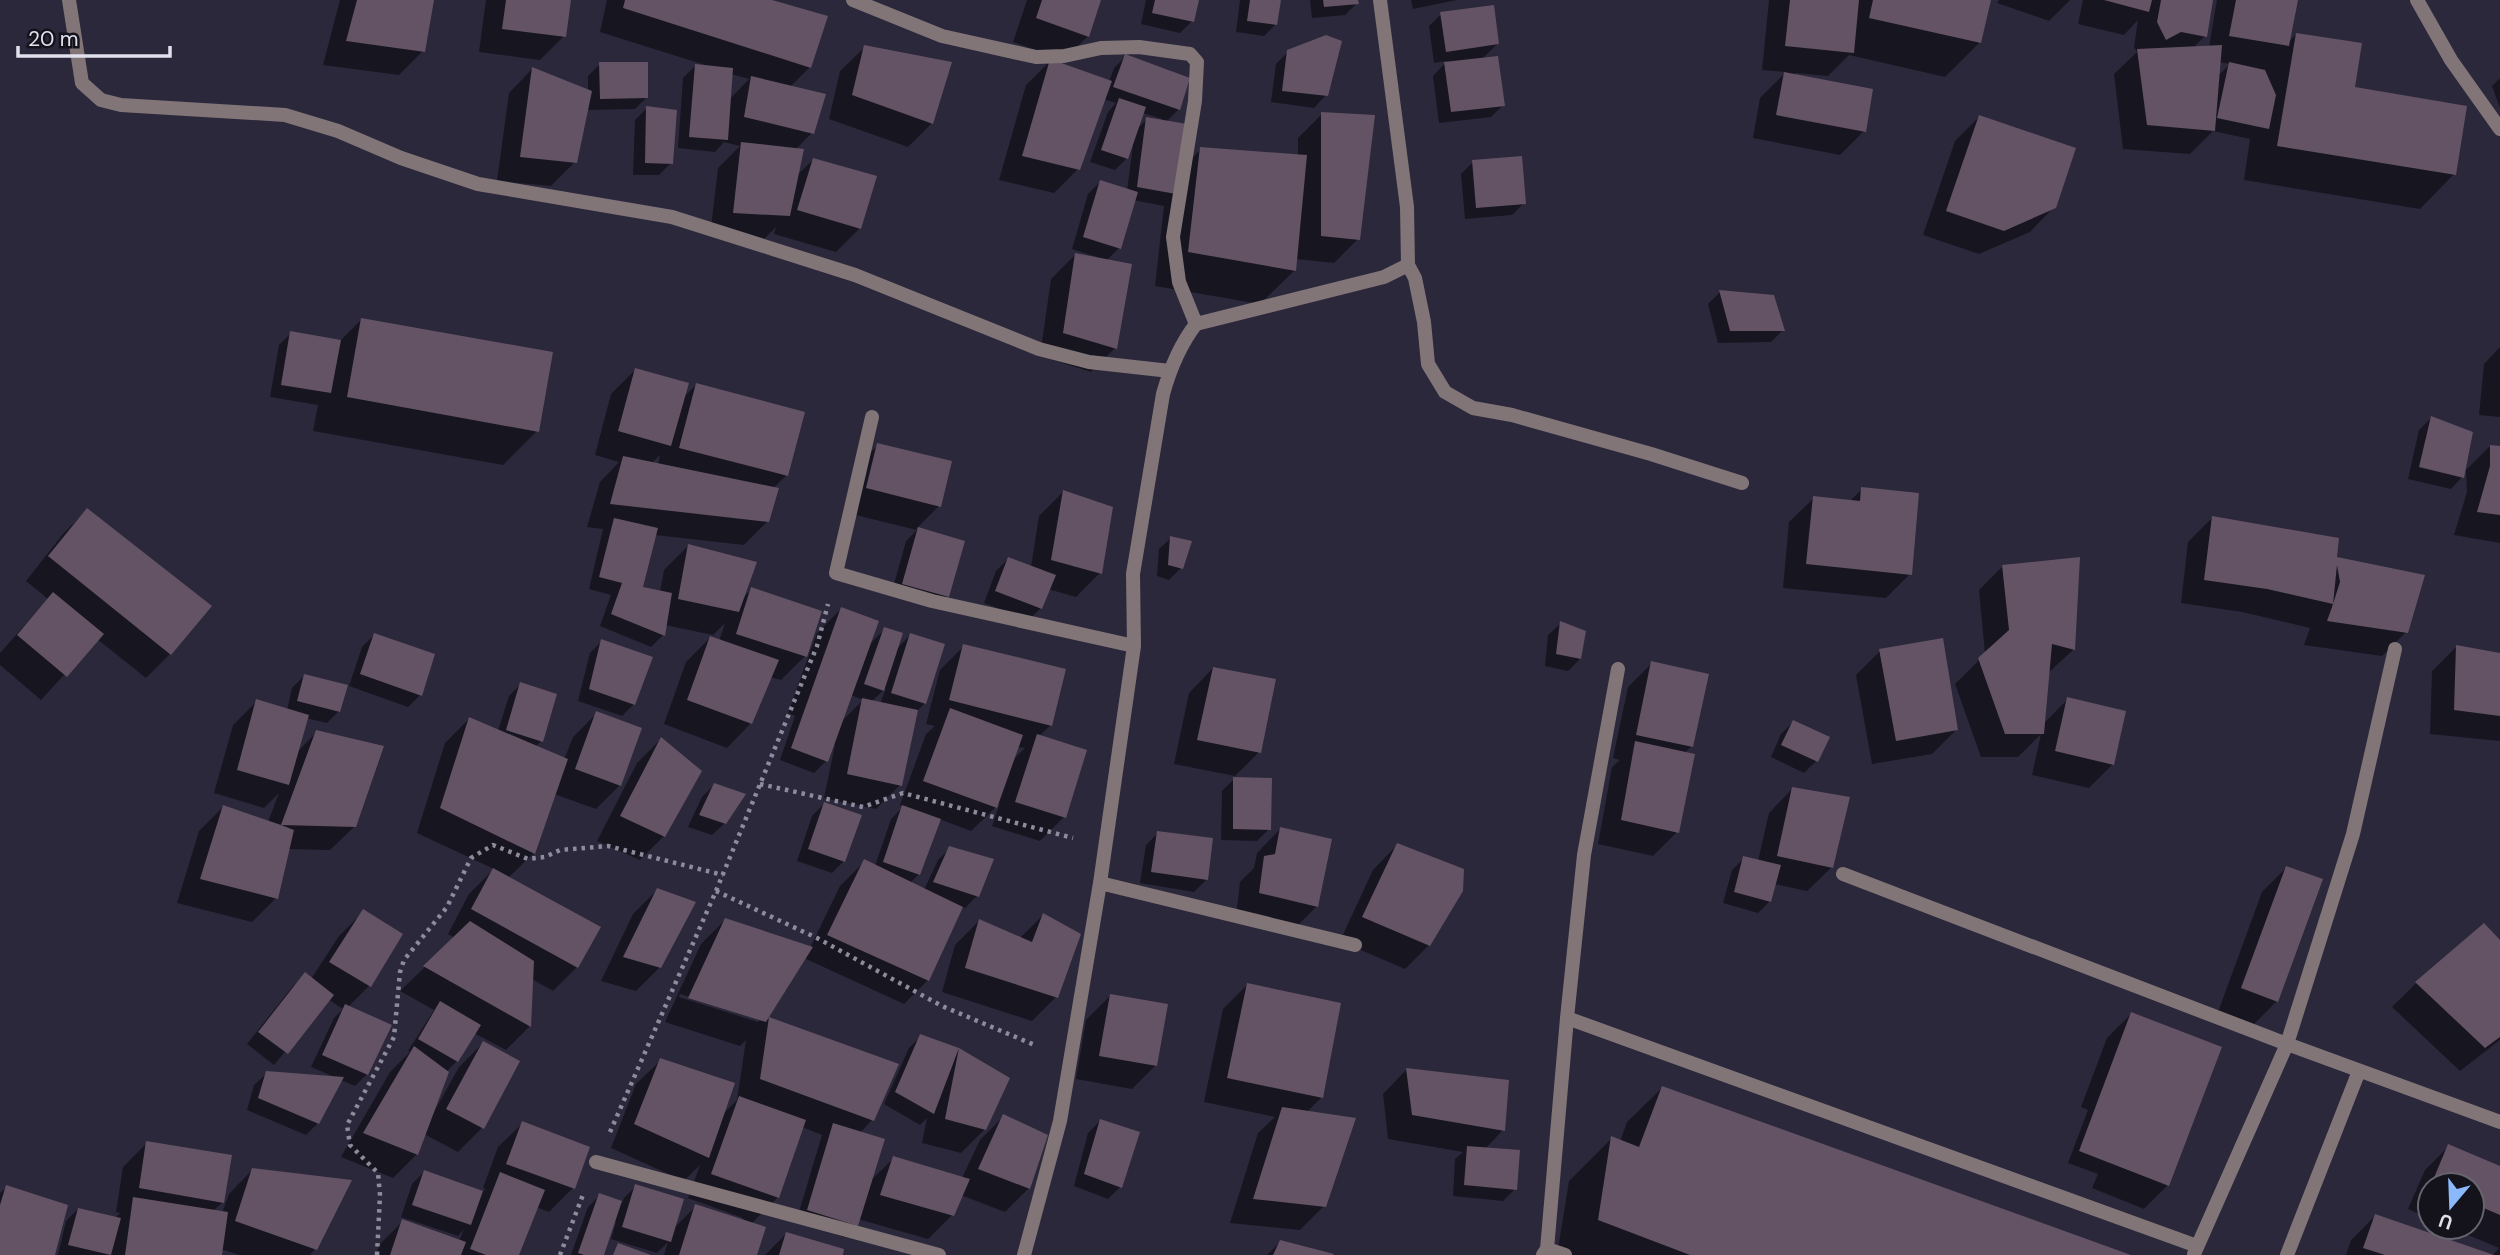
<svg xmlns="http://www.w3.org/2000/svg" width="2500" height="1255" font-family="'DM Sans',sans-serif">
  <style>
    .shadow { fill: #0007; fill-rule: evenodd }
    .building { fill: #645364 }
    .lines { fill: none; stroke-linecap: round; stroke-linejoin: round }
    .path { stroke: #8e8c9c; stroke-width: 4.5; stroke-dasharray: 3.5 5; stroke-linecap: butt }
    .minor { stroke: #827577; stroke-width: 14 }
  </style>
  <rect width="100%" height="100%" fill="#2b283c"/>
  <path class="shadow" d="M340,0H432L423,51L399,75L323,65Z
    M486,0H569L564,36L540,60L479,52Z
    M607,0H766L810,67L790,87L812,133L796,149V176L813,160L860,228L836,252L774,234L776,227L764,239L710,236L718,168L740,146L724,142L715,152L678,148L683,78L695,66L705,65L600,32ZM731,74L749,79L729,100Z
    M1027,0H1100L1088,36L1064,60L1013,42Z
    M1146,0H1197L1192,21L1180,33L1141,24Z
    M1240,0H1279L1276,24L1264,36L1236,32Z
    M1310,0H1357V3L1345,15L1312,18Z
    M1411,0H1457L1413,9Z
    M1769,0H1989L1980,42L1945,77L1849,55L1828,76L1795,73V76L1864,131L1840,155L1753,138L1760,98L1786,72L1762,70Z
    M1999,0H2070L2049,21L1997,3Z
    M2083,0H2211L2205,36L2193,48L2209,47L2217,0H2296L2288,43L2296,34L2353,88L2454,174L2420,209L2244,180L2250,139L2213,131L2190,154L2123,149L2114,74L2137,52L2134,47L2138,20L2124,35L2078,24ZM2219,62L2230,64L2218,76Z
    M1441,14L1497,44L1482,59L1503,105L1491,117L1439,123L1433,76L1447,61L1434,63L1429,26Z
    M865,47L932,123L908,147L829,119L840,71Z
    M1288,52L1326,95L1314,108L1271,102L1276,64Z
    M1126,56L1179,109L1166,122L1178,172L1201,149L1298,156V138L1322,114L1358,239L1334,263L1296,259L1295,270L1260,304L1155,286L1164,206L1133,200L1119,248L1106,261L1115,348L1091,372L1040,356L1051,279L1075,255L1097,259V257L1072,249L1088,194L1100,182L1127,191L1133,145L1127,158L1115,170L1090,162L1108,112L1116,103L1103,99L1078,169L1054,193L999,180L1026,85L1050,61L1109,82L1114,68ZM1143,113L1162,119V121L1147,119L1137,129Z
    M600,64L647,97L635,109L586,110L575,162L551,186L497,181L509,93L532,69L588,92V76Z
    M2500,78V108L2492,86Z
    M647,108L671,163L659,175H633L635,120Z
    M1979,117L2054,207L2030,232L1979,254L1923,235L1955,141Z
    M1473,162L1524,203L1512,215L1465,219L1461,174Z
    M1720,292L1783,330L1771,342L1718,343L1708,304Z
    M361,320L537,431L503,465L313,431L318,405L270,397L279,345L291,333L340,341Z
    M2500,347V417L2479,415L2484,364Z
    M635,370L682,399L696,385L786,476L773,488L768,521L744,545L655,535L641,589L660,592L664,570L688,546L741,600L752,589L805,656L781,680L770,677L751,723L727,748L664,724L686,662L710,638L719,641L725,623L713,635L665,625L663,635L651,647L600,626L611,595L589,589L603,529L587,527L600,482L619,462L595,455L611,394ZM660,455L658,464L652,463Z
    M2431,418L2462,477L2451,489L2408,479L2419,430Z
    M878,445L939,506L916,529L963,542L947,596L935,608L891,595L906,541L917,530L843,512L854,469Z
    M2490,446L2500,448V543L2454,535L2467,492L2466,470Z
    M1862,489L1910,574L1886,598L1783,588L1789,522L1814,498L1850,501Z
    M1063,492L1100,573L1076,597L1048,589L1041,608L1029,620L984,603L996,571L1008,559L1031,567L1039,516Z
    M87,510L170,654L146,678L97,639L41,700L0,665V653L48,599L26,581L63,534Z
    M2212,518L2335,559L2406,632L2382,656L2304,645L2310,628L2242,612L2181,603L2188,542Z
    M1171,538L1181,568L1169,580L1157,576L1159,549Z
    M2078,559L2073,650L2048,673L2043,724L2068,699L2113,764L2089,788L2032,775L2041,734L2018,757H1981L1955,684L1985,654L1979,590L2003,566Z
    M841,609L869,645L885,629L897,649L910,635L925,703L916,712L900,785L876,809L824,798L835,745L833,744L826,761L814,773L780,760L795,716L788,713L817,633ZM886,688L880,704L871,702ZM851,695L863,700L841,722Z
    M1560,624L1580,659L1568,671L1545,666L1548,635Z
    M374,635L420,695L408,707L349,686L362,647Z
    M602,641L634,704L622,716L578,701L590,653Z
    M964,646L1051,725L1039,736L1064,817L1040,841L992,826L1000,803L971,831L939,819L919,874L910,883L924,890L938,860L950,848L977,896L965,908L961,907L928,980L904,1004L804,958L766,1018L897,1065L872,1120L860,1133L869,1182L894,1158L962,1178L980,1140L1004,1116L1029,1188L1005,1212L961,1195L952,1215L928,1239L858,1219L856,1225L844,1237L796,1222L822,1135L802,1127L777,1198L751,1224L755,1255H664L668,1242L657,1253L611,1239L616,1222L613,1221L602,1255H571L588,1207L600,1195L622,1203L624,1198L636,1186L673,1229L696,1206L742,1221L743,1218L688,1198L700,1165L684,1181L611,1148L636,1084L661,1060L722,1115L737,1100L746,1040L740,1046L665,1022L701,944L725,920L810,948L840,886L864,862L875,866L891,819L903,807L900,805L926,734L935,726L926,724L940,670ZM1017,747L1025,748L1012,761ZM680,994L761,1019L758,1022L679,997Z
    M2456,647L2500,655V741L2430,734L2432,671Z
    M1880,651L1956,730L1932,754L1872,764L1856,675Z
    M1652,663L1692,746L1684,753L1677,832L1653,856L1598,844L1612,767L1620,760L1613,758L1628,687Z
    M1213,668L1259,752L1235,776L1174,764L1189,693Z
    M304,676L339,711L327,723L306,718L297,752L317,732L355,826L330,850L288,849L276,898L252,922L177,903L199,831L223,807L268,822L279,793L264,808L214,793L233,725L257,701L287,710L292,688Z
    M521,684L541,741L535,747L564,760L573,737L597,713L620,785L596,809L554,794L534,853L508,878L577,967L553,991L532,979L529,1027L506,1050L474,1033L457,1061L446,1072L432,1111L434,1112L459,1067L483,1043L518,1062L482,1128L458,1152L424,1134L417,1154L393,1178L341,1157L390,1072L410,1052L408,1051L434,1010L400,991L455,938L448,934L469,894L494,869L417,833L445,743L469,719L498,731L509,696Z
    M1793,722L1816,761L1804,773L1771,757L1781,734Z
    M661,739L664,836L640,860L597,841L637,763Z
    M1234,779L1269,829L1257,841L1221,840L1222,791Z
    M714,785L725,823L712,835L688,827L702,797Z
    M1793,788L1832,867L1807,891L1774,884L1770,901L1758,913L1723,903L1732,870L1744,858L1758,861L1769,813Z
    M824,804L844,861L832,873L797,861L812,816Z
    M1281,828L1317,906L1293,930L1236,917L1240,882L1254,868L1257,853Z
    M1158,833L1206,880L1194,892L1140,883L1146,845Z
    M1397,845L1429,945L1405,969L1340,941L1373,870Z
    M2286,868L2277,1001L2253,1025L2218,1012L2262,892Z
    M657,890L660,967L636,991L601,981L633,914Z
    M363,912L401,935L369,986L348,1007L367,1074L355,1086L341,1080L318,1123L306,1135L247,1110L254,1085L267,1073L337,1078L311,1067L334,1018L343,1009L328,999L274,1065L247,1044L293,986L305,974L311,979L339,936Z
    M1043,915L1056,997L1032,1021L942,992L955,945L979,921L1020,938Z
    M2484,925L2500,943V1040L2460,1071L2392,1007L2416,983Z
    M1247,985L1322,1097L1306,1113L1324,1206L1300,1230L1230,1223L1258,1133L1275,1117L1204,1102L1223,1009Z
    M1110,996L1156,1065L1132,1089L1076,1079L1086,1020Z
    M2131,1014L2168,1185L2144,1209L2092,1188L2098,1174L2068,1163L2088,1110L2081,1107L2107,1038Z
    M921,1036L958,1049L1008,1079L985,1129L961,1153L922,1143L927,1118L920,1125L884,1104L909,1048Z
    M1406,1070L1503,1130L1485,1149L1515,1189L1503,1201L1453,1196L1455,1159L1463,1152L1388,1139L1383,1094Z
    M1662,1088L2127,1255H1557L1569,1181L1612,1138L1620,1142L1627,1122Z
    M1100,1121L1120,1187L1108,1199L1074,1186L1088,1133Z
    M523,1123L573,1188L549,1212L536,1207L517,1255H376L379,1245L403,1221L459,1241L464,1229L458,1236L401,1217L412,1184L424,1172L482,1192L486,1189L483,1188L498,1147Z
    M147,1143L223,1202L213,1211L222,1213L229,1194L253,1169L349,1182L315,1249L310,1255H239L221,1249L220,1255H58L66,1221L78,1209L115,1218L120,1213L116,1212L123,1167Z
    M2449,1146L2500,1168V1255H2493L2499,1248L2449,1227H2472V1185H2430V1219L2408,1209L2425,1170Z
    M7,1187L53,1255H0V1193Z
    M2375,1216L2490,1255H2346L2351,1240Z
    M786,1234L841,1255H765Z
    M1280,1242L1330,1255H1267Z"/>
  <path class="building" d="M357,0H434L425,52L346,41Z
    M506,0H571L566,37L502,29Z
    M625,0H772L828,16L811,68L623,8Z
    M1042,0H1101L1089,37L1036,18Z
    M1155,0H1199L1194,22L1152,13Z
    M1250,0H1281L1277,25L1247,21Z
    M1323,0H1358L1359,4L1324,7Z
    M1790,0H1859L1854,53L1785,46Z
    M1873,0H1991L1981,43L1869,18Z
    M2104,0H2152L2149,12Z
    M2161,0H2213L2207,37L2181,32L2166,40L2157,22Z
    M2236,0H2298L2289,46L2229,36Z
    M1494,5L1499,44L1446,52L1440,12Z
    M2296,33L2362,43L2355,87L2467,106L2456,175L2277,146Z
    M1326,35L1342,41L1328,96L1282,91L1287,50Z
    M864,45L952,62L933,124L852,95Z
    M2222,45L2215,131L2147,125L2137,49Z
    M1125,54L1190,78L1180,110L1113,87Z
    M1498,56L1505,106L1451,112L1444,62Z
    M1050,59L1112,81L1080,170L1022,156Z
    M599,62H648V98L600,99Z
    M2229,62L2265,70L2276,95L2269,129L2217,118Z
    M695,64L733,68L728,140L689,137Z
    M532,67L592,91L577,163L520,157Z
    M1784,72L1873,89L1866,132L1776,115Z
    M751,76L826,94L814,134L744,117Z
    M1119,98L1146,107L1128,159L1101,150Z
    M646,106L677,110L673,164L645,163Z
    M1321,112L1375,115L1360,240L1321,236Z
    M1979,115L2076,148L2056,208L2004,231L1946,211Z
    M1146,117L1187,124L1176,194L1137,187Z
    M741,142L804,149L790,216L733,213Z
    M1200,147L1307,155L1296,271L1188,252Z
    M1522,156L1526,204L1476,208L1472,160Z
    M813,158L877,176L861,229L797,210Z
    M1100,180L1138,192L1121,249L1083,237Z
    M1075,253L1132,264L1117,349L1063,333Z
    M1719,290L1774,295L1785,331H1730Z
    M361,318L553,352L539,432L347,397Z
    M290,331L341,340L331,393L281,385Z
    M635,368L689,383L671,446L618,431Z
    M696,383L805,412L788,476L679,448Z
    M2431,416L2473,432L2464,478L2419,467Z
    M877,443L952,461L941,507L866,488Z
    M2490,445L2500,446V515L2477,512L2490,466Z
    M623,456L779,488L769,522L610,504Z
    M1861,487L1919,493L1912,575L1806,564L1813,496L1860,501Z
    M1063,490L1113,507L1102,574L1051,560Z
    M87,508L212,606L171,655L48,556Z
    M2212,516L2339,538L2337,557L2425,575L2408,633L2327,621L2332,607L2340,582L2337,565L2333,604L2267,589L2204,580Z
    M614,518L658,528L643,587L672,593L665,636L611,614L622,583L599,577Z
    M918,527L965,541L949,597L902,584Z
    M1170,536L1192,541L1183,569L1168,565Z
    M688,544L757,562L739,612L678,599Z
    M1008,557L1056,575L1042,609L995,591Z
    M2080,557L2075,650L2052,644L2044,734H2005L1978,658L2009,630L2002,565Z
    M751,587L822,611L807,657L736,634Z
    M53,592L104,634L67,677L17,635Z
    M841,607L879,621L828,762L791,748Z
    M1560,621L1586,631L1581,659L1556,654Z
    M884,627L903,633L884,691L864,684Z
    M374,633L435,654L422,696L360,674Z
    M910,633L945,644L926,704L891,693Z
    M710,636L779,660L752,724L687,700Z
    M1943,638L1958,730L1896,741L1879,649Z
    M601,639L653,657L635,705L589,689Z
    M963,644L1066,669L1052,726L949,700Z
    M2456,645L2500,653V716L2454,710Z
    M1651,661L1709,674L1693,747L1636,735Z
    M1213,667L1276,679L1261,753L1197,740Z
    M304,674L348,685L340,712L297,701Z
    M520,682L557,694L543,742L506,730Z
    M2067,697L2126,711L2114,765L2055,751Z
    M862,698L918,710L902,786L847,774Z
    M256,699L309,715L289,785L237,770Z
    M950,708L1023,735L997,808L923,781Z
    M596,711L642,728L621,786L575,769Z
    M469,717L568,759L535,854L440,808Z
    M1793,720L1830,737L1818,762L1781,745Z
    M316,730L384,746L356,827L281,825L294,830L278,899L200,879L223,805L281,825Z
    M1037,734L1087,750L1066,818L1015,802Z
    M661,737L702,771L665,837L620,816Z
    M1635,741L1695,754L1679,833L1621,820Z
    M1233,777L1272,778L1271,830L1233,829Z
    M714,783L746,794L726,824L699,815Z
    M1792,787L1850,797L1833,868L1777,856Z
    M824,802L862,815L845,862L808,849Z
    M902,805L941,819L920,875L883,862Z
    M1280,827L1332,839L1318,907L1259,893L1264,856L1275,854Z
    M1157,831L1213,838L1208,880L1151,872Z
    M1397,843L1464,869L1463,891L1430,946L1362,917Z
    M949,846L994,859L979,897L933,882Z
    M1743,856L1781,865L1771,902L1734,892Z
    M864,859L963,907L929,981L827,935Z
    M2286,866L2323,879L2278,1002L2241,988Z
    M493,868L601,927L578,968L471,909Z
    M657,888L696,902L661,968L623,957Z
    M363,909L403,934L371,987L329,962Z
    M1043,913L1081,934L1058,998L965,968L979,919L1032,942Z
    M725,918L813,947L769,1017L899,1064L874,1121L760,1079L769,1017L766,1022L688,998Z
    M470,921L534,961L531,1027L423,966Z
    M2484,923L2500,940V1037L2485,1048L2415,982Z
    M305,972L334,995L288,1054L258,1032Z
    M1247,983L1341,1003L1323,1098L1227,1078Z
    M1110,994L1168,1004L1157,1066L1099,1056Z
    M440,1001L481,1025L458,1062L418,1039Z
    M345,1004L392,1025L368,1075L322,1055Z
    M2131,1012L2222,1047L2169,1186L2079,1151Z
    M920,1034L959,1048L934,1114L895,1092Z
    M483,1041L520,1061L484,1129L446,1109Z
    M414,1046L449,1072L418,1155L363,1133Z
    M959,1048L1010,1078L986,1130L945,1119Z
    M660,1058L735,1083L709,1158L634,1124Z
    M1406,1068L1509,1080L1505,1131L1412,1115Z
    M266,1071L344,1077L319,1124L258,1098Z
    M1662,1086L2131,1255H1690L1598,1220L1611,1136L1639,1147Z
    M739,1096L806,1120L779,1198L711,1174Z
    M1282,1107L1356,1118L1326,1207L1253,1199Z
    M1003,1114L1048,1135L1030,1189L978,1169Z
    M1100,1119L1140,1132L1122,1188L1084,1174Z
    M522,1121L590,1147L575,1189L506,1164Z
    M833,1123L885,1139L858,1226L807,1210Z
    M146,1141L232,1155L224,1203L139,1188Z
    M2448,1144L2500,1166V1215L2472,1203V1185H2431Z
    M1467,1146L1520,1150L1517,1190L1464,1185Z
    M893,1156L970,1179L954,1216L880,1195Z
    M252,1168L352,1180L317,1250L235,1221Z
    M424,1170L483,1191L471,1225L412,1205Z
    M500,1172L545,1190L519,1255H486L470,1249Z
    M635,1184L684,1199L671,1242L622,1227Z
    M6,1185L68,1205L55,1255H0V1205Z
    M599,1193L622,1201L604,1255H584L578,1253Z
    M133,1197L228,1212L222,1255H125Z
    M695,1204L766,1227L757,1255H679Z
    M78,1208L121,1218L111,1255L68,1245Z
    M2375,1214L2494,1255H2385L2363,1248Z
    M402,1219L466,1242L461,1255H390Z
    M786,1232L844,1249L843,1255H779Z
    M1280,1240L1334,1254L1333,1255H1273Z
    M618,1243L651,1255H613Z"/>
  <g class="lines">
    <path class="path" d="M760,784L863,807L903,793L1073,838
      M716,891L817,938L942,1006L1037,1046
      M610,1132L716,891L817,646L828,604
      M377,1255L380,1195L378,1173L350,1145L347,1125L394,1037L400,972L404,960L447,907L471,858L493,845L528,859L545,857L560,850L608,846L723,875
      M560,1255L584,1192"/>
    <path class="minor" d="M69,0L82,83L101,100L121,105L285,115L338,131L401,158L478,184L672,217L855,275L1039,349L1089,362L1170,371
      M853,0L942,36L1036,57L1064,56L1101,48L1139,47L1190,54L1197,62L1195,101L1173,237L1179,282L1196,324
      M2417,0L2451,60L2500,129
      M1408,265L1415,278L1424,322L1428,364L1445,392L1473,408L1512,415L1651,454L1742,483
      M872,417L836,573L932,601L1134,646
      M1843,874L2287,1044L2353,834L2395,649
      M1100,883L1355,945
      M1567,1018L1584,855L1618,669
      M596,1162L939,1255
      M1547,1249L1565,1255
      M2194,1254L2287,1044L2500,1122
      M1024,1255L1060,1121L1100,883L1134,646L1133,574L1163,394C1170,369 1179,346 1196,324L1384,277L1408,265L1407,207L1380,0
      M1543,1255L1547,1249L1567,1018L2197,1246
      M2287,1255L2359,1071"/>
  </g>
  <g transform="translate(2451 1206) rotate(199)"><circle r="33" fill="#14131b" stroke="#66656f" stroke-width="2"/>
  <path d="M0-5L12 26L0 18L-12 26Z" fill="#8bbafc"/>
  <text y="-10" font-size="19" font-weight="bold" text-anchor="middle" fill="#e1e0ed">U</text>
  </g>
  <path d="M18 46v10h152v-10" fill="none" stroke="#e1e0ed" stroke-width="3.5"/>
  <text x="28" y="46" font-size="21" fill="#e1e0ed" stroke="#14131b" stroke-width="5" paint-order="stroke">20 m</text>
</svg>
